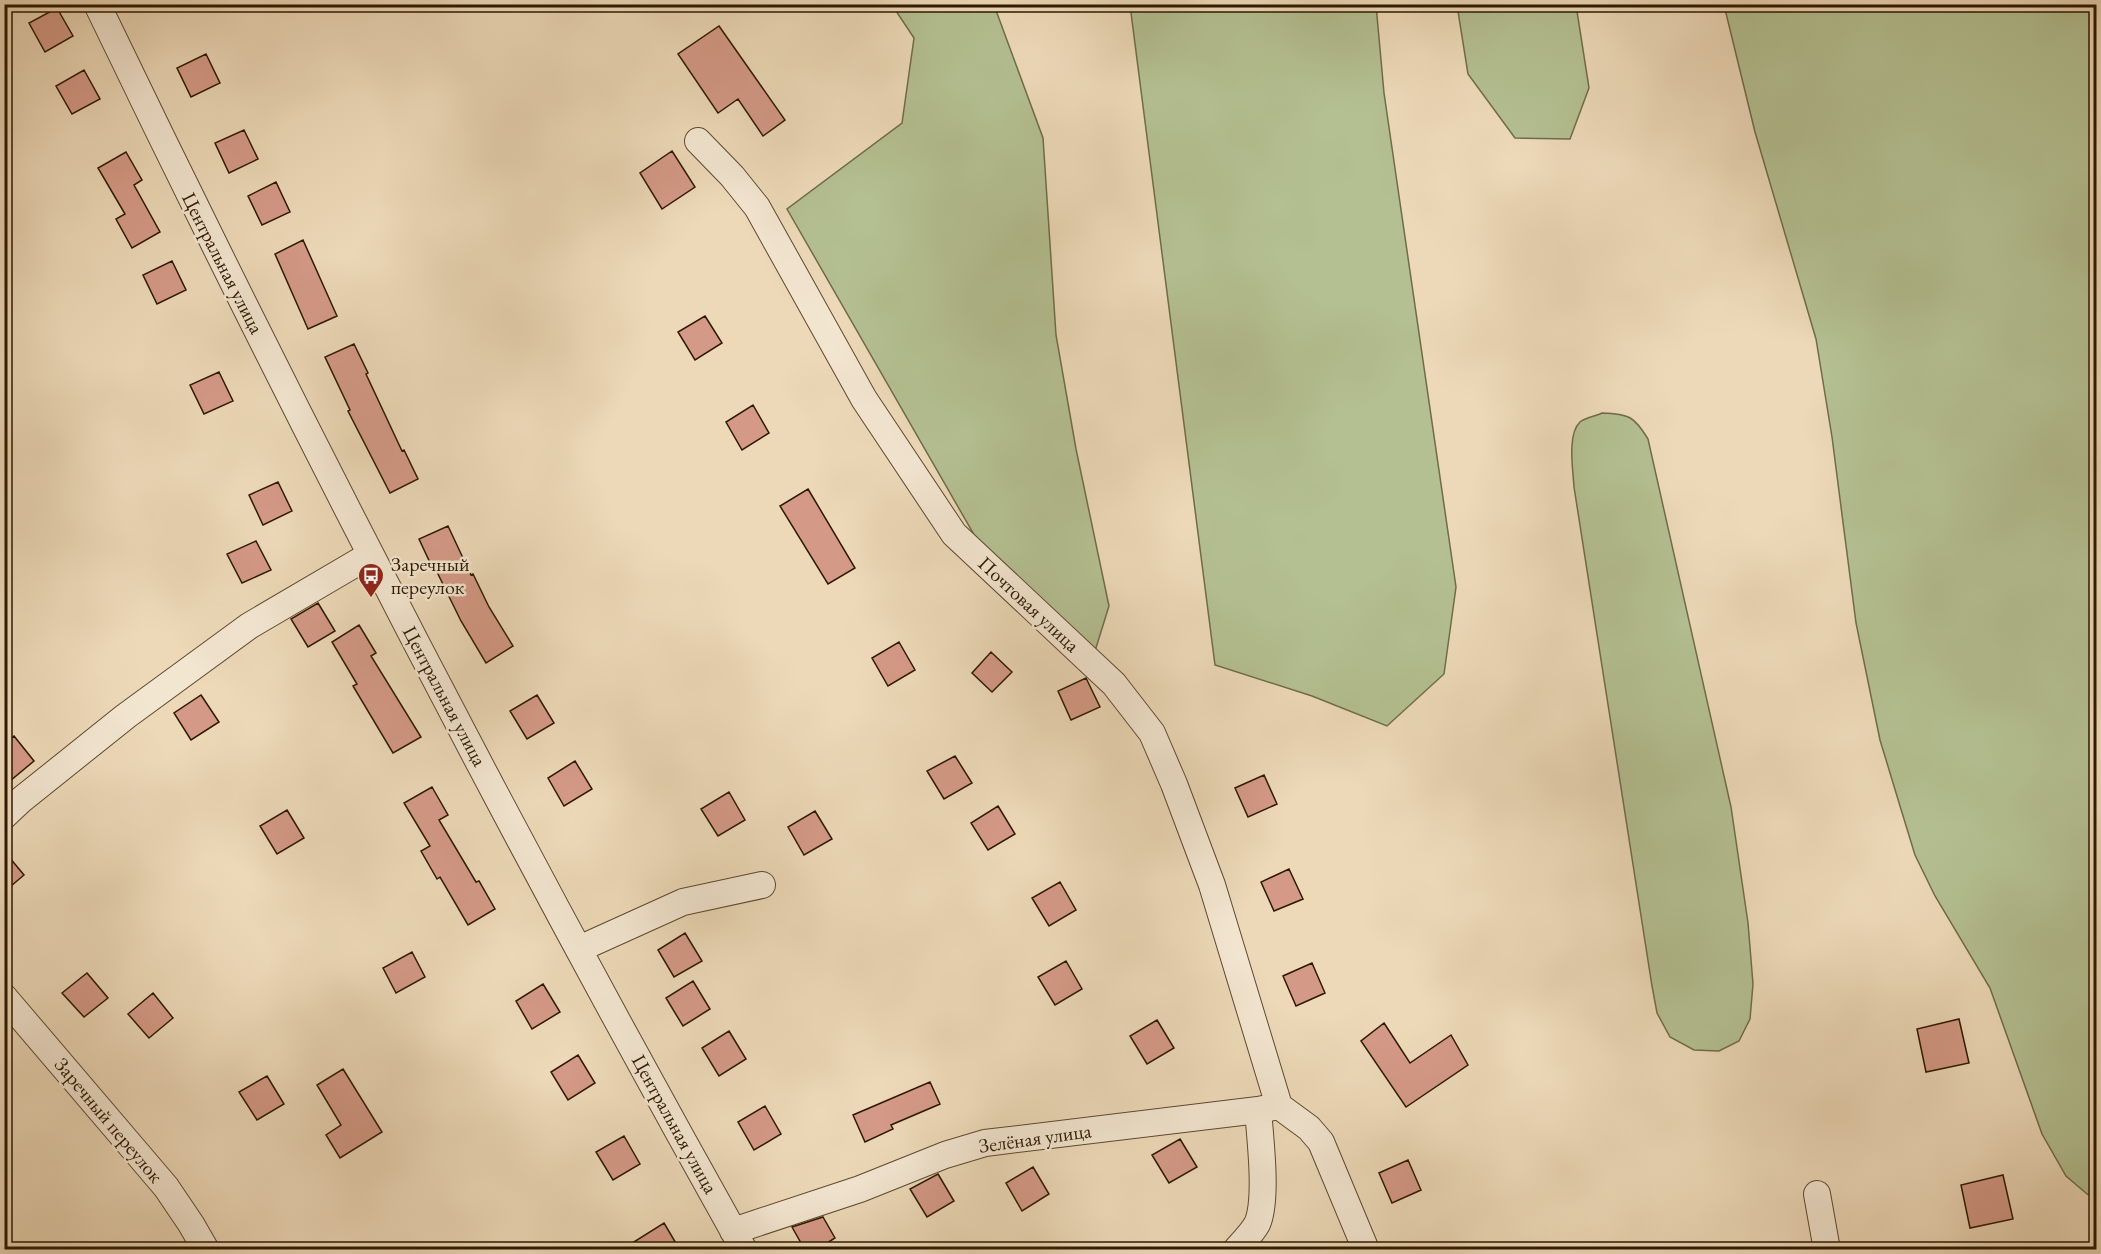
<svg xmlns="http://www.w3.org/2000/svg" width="2101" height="1254" font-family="'EB Garamond',serif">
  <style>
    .green { fill: #b4c092; stroke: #706c49; stroke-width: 1.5 }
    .building { fill: #d59a87; stroke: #2d1900; stroke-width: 1.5 }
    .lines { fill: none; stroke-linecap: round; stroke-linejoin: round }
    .minor-casing { stroke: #5d492e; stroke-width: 28 }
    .minor { stroke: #f3e6d1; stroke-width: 26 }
    .labels { text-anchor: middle; stroke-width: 5; stroke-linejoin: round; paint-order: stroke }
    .street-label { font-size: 20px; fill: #2d1900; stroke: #f3e6d1 }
    .poi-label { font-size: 20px; fill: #2d1900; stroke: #f3e6d1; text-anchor: start }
  </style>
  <rect width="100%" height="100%" fill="#edd9b8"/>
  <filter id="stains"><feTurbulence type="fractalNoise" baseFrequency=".00333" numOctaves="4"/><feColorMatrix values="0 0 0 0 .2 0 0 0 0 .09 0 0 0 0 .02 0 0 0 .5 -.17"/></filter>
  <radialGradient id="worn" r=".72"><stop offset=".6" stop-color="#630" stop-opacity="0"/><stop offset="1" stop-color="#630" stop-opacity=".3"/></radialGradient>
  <path class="green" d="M892,5H994L1043,138L1056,335L1076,449L1109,606L1095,651L992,566L787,209L902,123L914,38Z
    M1130,5H1376L1384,93L1456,587L1444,674L1387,726L1312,696L1215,665Z
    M1457,5H1576L1589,88L1570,139L1515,138L1468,74Z
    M1724,5H2096V1199L2087,1194L2066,1176L2042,1134L1990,988L1935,896L1915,855L1900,806L1880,740L1856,623L1832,437L1816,339L1755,132Z
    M1602,413C1629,414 1634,416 1648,439L1731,807L1748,923L1753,984L1750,1019L1739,1041L1719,1051L1694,1050L1670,1037L1657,1013L1652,986L1574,487C1573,470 1567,434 1580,422C1585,418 1596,416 1602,413Z"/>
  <path class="building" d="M57,8L73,36L45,52L29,23Z
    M719,26L785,120L763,136L738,99L718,113L678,54Z
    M206,54L220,83L191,97L177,68Z
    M84,70L100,99L72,114L56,86Z
    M244,130L258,159L229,173L215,143Z
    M672,151L695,187L662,209L640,173Z
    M126,152L142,180L134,185L160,232L132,248L116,219L125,214L98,168Z
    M276,182L290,212L262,225L248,196Z
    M303,240L337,316L308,329L275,254Z
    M172,261L186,290L157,304L143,275Z
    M705,316L722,343L695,360L678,332Z
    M354,344L368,373L366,374L402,451L404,450L418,479L390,493L348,411L350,410L325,357Z
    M219,372L233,401L204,414L190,385Z
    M753,405L769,433L742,450L726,422Z
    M278,482L292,511L263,525L249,495Z
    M808,489L855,568L828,584L780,506Z
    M448,526L471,575L473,574L489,607L513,646L486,663L461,621L435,568L433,569L419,539Z
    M256,541L271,570L242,583L227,554Z
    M318,603L335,631L308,647L291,619Z
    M359,625L376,653L371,656L421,737L393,753L353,686L357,684L332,642Z
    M899,642L915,670L888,686L872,658Z
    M991,652L1012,672L992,692L972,673Z
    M1086,678L1100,707L1071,720L1058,691Z
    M201,695L219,722L191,740L174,713Z
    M537,695L554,723L527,739L510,711Z
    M14,736L34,761L4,786V744Z
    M955,756L972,783L944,799L927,771Z
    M575,761L592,789L564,806L548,778Z
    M1264,775L1277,804L1248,817L1235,788Z
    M432,787L448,815L439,820L476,882L479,881L495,909L468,925L440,877L437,879L421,851L430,846L404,803Z
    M729,792L745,820L718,836L701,809Z
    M998,806L1015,834L988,850L971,823Z
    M287,810L304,838L277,854L260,826Z
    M815,811L832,839L804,855L788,827Z
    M4,851L24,875L4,892Z
    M1289,869L1303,899L1274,911L1261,882Z
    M1060,882L1076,910L1049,926L1032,898Z
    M685,933L702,961L674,977L658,950Z
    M412,952L425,977L396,993L383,968Z
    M1066,961L1082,989L1055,1005L1038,977Z
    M1312,963L1325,993L1296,1006L1283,976Z
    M87,973L108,998L84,1017L62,993Z
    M693,981L710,1009L683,1026L666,998Z
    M543,984L560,1012L532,1029L516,1001Z
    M153,993L173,1018L149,1038L128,1014Z
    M1959,1019L1969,1063L1926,1072L1917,1029Z
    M1157,1020L1174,1048L1147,1064L1130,1036Z
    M1384,1023L1410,1063L1451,1035L1468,1065L1406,1107L1361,1041Z
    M729,1031L746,1059L719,1076L702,1048Z
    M578,1055L595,1083L568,1100L551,1072Z
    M343,1069L382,1132L340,1158L326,1135L341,1125L317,1085Z
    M267,1076L284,1104L257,1120L239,1092Z
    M930,1082L940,1104L891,1125L893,1129L865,1142L853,1115Z
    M765,1106L781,1134L754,1150L738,1122Z
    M624,1136L640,1164L613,1180L596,1152Z
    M1180,1139L1197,1167L1169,1183L1152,1155Z
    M1408,1160L1421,1190L1392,1203L1379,1173Z
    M1033,1167L1049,1194L1022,1211L1006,1183Z
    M938,1174L954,1201L927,1217L910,1189Z
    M2003,1175L2013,1219L1970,1228L1961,1185Z
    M823,1217L835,1238L816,1250H805L792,1227Z
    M664,1223L680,1250H621Z"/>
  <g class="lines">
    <defs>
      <path id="minor" d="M97,4C300,426 515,842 744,1250
        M698,141L732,176L757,207L864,399L954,534L1114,684L1152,733L1174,784L1212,885L1279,1106
        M4,816L21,800L126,716L249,626L370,555
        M579,949L683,902L762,885
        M4,997L166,1187L191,1224L206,1250
        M1279,1106L1309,1128L1321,1142L1366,1250
        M1817,1194L1827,1250
        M733,1231L860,1189L945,1155L985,1143L1258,1110L1279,1106
        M1236,1250C1243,1242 1252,1233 1257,1224C1268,1200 1260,1137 1258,1110"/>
    </defs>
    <use href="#minor" class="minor-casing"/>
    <use href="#minor" class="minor"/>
  </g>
  <defs>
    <symbol id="bus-pin" viewBox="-11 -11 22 30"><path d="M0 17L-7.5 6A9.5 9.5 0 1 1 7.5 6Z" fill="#8f2418" stroke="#f3e6d1"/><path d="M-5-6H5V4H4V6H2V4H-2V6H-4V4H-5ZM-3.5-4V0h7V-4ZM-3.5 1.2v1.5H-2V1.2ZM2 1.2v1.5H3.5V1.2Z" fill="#fff"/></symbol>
  </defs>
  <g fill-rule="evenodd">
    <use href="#bus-pin" x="356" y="561" width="30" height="40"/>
  </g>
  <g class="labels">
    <g class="street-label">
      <text transform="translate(223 263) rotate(63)" y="7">Центральная улица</text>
      <text transform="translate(1029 604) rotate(43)" y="7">Почтовая улица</text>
      <text transform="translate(445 696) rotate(62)" y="7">Центральная улица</text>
      <text transform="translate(109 1120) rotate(50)" y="7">Заречный переулок</text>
      <text transform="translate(675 1124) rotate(61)" y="7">Центральная улица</text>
      <text transform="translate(1035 1138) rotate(-8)" y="7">Зелёная улица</text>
    </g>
    <g class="poi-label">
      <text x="391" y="571">Заречный<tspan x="391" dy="23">переулок</tspan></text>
    </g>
  </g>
  <rect width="2101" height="1254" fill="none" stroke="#edd9b8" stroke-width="24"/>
  <rect x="6" y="6" width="2089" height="1242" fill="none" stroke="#2d1900" stroke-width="3"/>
  <rect x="12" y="12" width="2077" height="1230" fill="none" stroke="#2d1900" stroke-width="1.5"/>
  <rect width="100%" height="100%" filter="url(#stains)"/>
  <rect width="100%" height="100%" fill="url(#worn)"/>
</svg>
